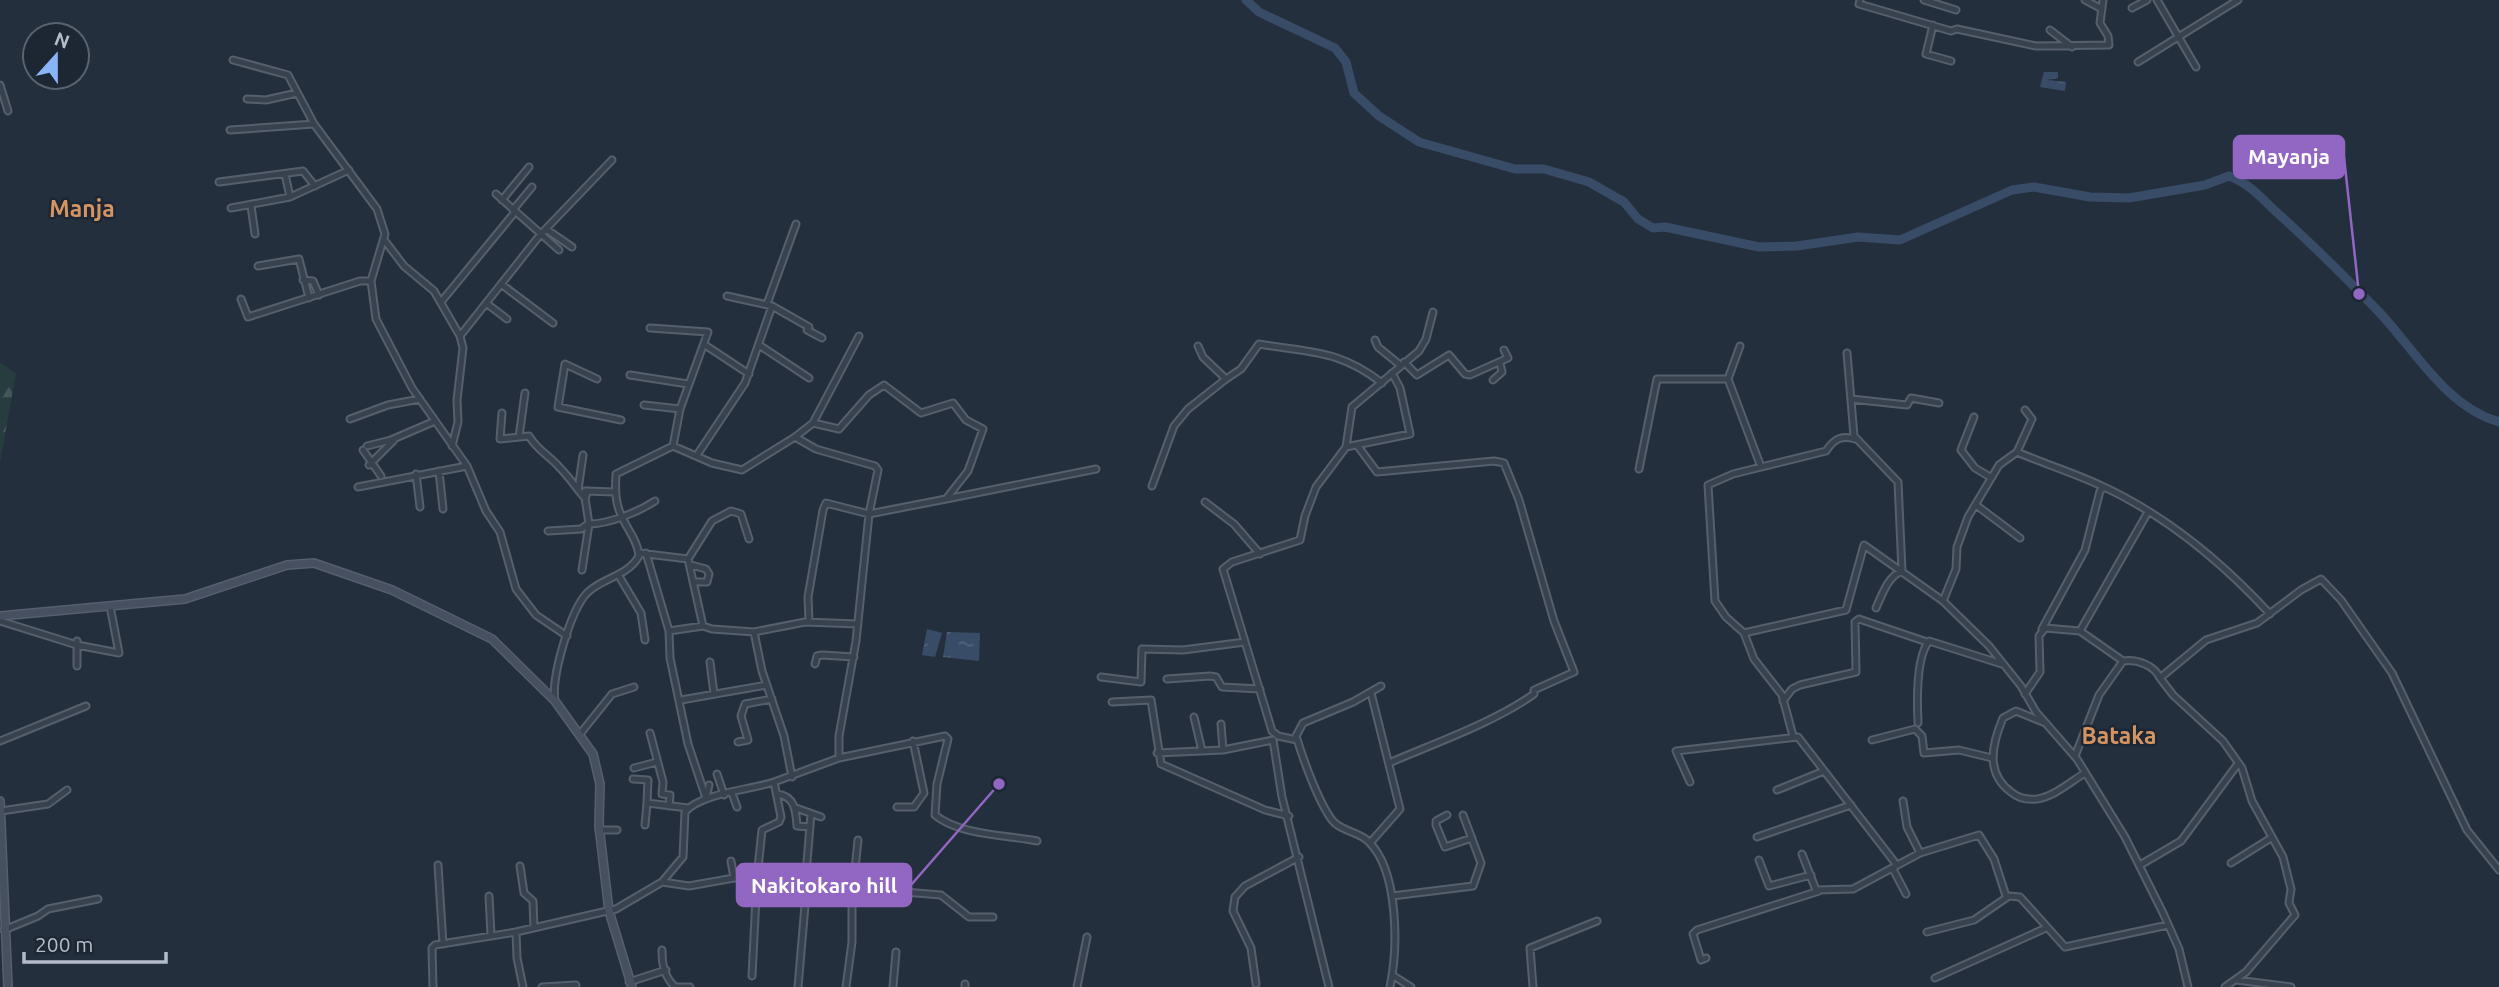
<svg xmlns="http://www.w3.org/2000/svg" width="2499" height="987" font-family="Ubuntu,sans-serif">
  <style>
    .forest { fill: url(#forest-firs) }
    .water { fill: url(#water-ripples) }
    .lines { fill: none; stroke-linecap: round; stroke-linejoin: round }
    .river { stroke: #394c67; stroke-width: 9 }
    .minor-casing { stroke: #565f6c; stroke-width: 9 }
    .secondary-casing { stroke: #565f6c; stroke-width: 10 }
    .minor { stroke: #38414e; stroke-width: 5 }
    .secondary { stroke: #465061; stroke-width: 7 }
    .labels { text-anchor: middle; stroke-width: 5; stroke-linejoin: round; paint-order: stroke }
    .quarter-label { font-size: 23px; font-weight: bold; fill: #d59563; stroke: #1d2633 }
    .leader { fill: none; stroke: #9266c3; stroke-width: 2.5 }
    .callout-dot { fill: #9266c3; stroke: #1d2633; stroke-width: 2.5 }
    .callout { fill: #9266c3; stroke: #9266c3; stroke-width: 2.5 }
    .callout-label { font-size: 21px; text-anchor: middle; font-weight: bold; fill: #fff }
  </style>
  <defs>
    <pattern id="forest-firs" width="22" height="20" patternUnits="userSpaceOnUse" patternTransform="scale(1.75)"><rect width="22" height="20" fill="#263c3f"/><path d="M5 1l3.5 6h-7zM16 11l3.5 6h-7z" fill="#435659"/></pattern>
    <pattern id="water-ripples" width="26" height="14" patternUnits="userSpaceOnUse" patternTransform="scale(1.75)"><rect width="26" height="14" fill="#394c67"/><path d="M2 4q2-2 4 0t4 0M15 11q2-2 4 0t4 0" fill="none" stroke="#53647b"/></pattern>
  </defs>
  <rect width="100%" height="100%" fill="#242f3e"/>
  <path class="forest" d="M0,363L16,373L0,463Z"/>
  <path class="water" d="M2044,72H2058V78L2046,80L2066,82L2065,91L2040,87Z
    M927,629L942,633L935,657L922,655Z
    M947,632L980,633L979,661L943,657Z"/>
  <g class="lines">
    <path class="river" d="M1246,0L1259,12L1335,48L1346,62L1354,93L1379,116L1419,142L1515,169H1544L1589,182L1624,202L1638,219L1653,228L1665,227L1759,247L1797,246L1858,237L1900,240L2012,190L2034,187L2090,197L2129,198L2205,185L2229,176C2253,185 2264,202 2283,218C2316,248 2348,280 2379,312C2415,350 2446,407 2499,422"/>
    <defs>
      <path id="minor" d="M1860,0L1859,4L1951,31L1957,29L2036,46L2109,45L2108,36L2100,23L2103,0
        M1924,0L1956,10
        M2085,0L2102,9
        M2157,0L2196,67
        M2132,8L2147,0
        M1933,25L1926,54L1951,61
        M2050,30L2072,47
        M233,60L288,75L314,124L377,209L385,234L371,281L376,319L412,388L467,466L486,511L500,532L516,589L536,615L567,636
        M2138,62L2238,0
        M0,85L8,111
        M247,99L266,100L297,93
        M230,130L314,124
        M285,174L290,197
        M219,182L303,171L315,186
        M496,194L559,250
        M502,200L529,167
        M251,206L255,234
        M231,208L290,197L349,170
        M513,210L532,187
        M546,229L572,247
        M385,241L404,266L434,291L460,336L463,348L457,400L458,422L452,446
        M258,266L299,259L309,298
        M303,280L313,281L319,295
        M501,284L553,323
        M727,296L772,306L809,327
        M241,299L248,317L360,281H371
        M441,302L515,212
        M486,303L507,319
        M767,304L796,224
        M650,328L708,332L680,409L673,446
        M807,330L822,338
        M460,336L540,235L612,160
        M1375,340L1378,347L1400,365
        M705,345L749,374
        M759,345L809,378
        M1847,353L1854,436L1898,482L1902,571C1888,576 1882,595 1876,608
        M1404,362L1417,375L1449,355L1465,374L1470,375L1508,358L1504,350
        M630,375L688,384
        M597,379L565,364L558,407L621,420
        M1226,379L1241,369L1259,344C1310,353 1338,349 1382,383
        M1728,379L1740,346
        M1493,380L1502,372L1500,363
        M1851,399L1907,405L1911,398L1939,403
        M644,405L680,409
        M2025,410L2032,419L2017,452L1999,465L1968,517L1957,547L1956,569L1943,601L1989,646L2021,686L2036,712L2077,759L2125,837L2163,913L2179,949L2188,987
        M502,413L500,439L529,436C537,450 550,456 560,468C570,478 576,488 585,498L588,491
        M1974,417L1961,450L1975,468L1990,477
        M350,419L388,405L420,399
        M813,423L839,429L869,395L884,385L921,413L953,403L966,420L983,429L968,471L946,499L1096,469
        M519,437L525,393
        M795,437L813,423L859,336
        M1357,445L1377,472L1494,461L1504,463L1519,500L1554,621L1574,672L1534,690V694C1493,723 1435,743 1389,763
        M367,446L391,440L435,421
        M1346,447L1410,434L1400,388L1392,373
        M363,450L381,476
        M2017,452C2045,464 2074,473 2102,486C2167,516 2222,562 2270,614
        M697,455L745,383L772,306
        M369,465L394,440
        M1639,469L1657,379H1728L1761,467
        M439,471L443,509
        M416,474L420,507
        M1152,486L1174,426L1188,409L1226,379L1203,357L1198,346
        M358,487L467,466
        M578,490L583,455
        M585,491L615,492
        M585,498L589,524C609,524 638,512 655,501
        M1205,502L1234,524L1260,554
        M1976,505L2020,538
        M548,531L581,529L589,523
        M639,553L688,559L703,626
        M646,553L669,631
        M688,559L712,521L731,511L741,514L749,539
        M691,565L706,569L709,574L707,582H693
        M582,570L589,524
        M619,576L641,613L645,640
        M0,621L77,645L119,653L110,606
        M809,622L808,597L823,510L826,503L869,514L946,499
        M2042,629L2085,550L2100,491L2104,487
        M2080,631L2148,512
        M754,632L762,671L784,736L792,777
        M1744,633L1726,617L1715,601L1708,485L1733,474L1826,451C1834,439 1841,435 1855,439
        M77,641V666
        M710,662L714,694
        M815,664L817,656L822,655L854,657
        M1101,677L1141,682L1142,649L1183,650L1245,642
        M2160,678L2173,695L2223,741L2242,768L2252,801L2283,857L2291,889L2289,903L2295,915L2246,972L2225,987
        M1167,679L1210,676L1216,677L1222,687L1260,689
        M1381,686L1353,702L1303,723L1296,736C1303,759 1318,801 1332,820C1341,832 1359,831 1369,842C1399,872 1398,948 1390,987
        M2025,694L2040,672L2039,636L2045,628L2080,631L2123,661
        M681,700L767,685
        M555,701C551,678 570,611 587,593C603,577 627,577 639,556C638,542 629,532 623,519C615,505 615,489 616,474L673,446L712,463L742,470L795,437L816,449L875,466L878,470L869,514L856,641L839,736V758
        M1783,701L1792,689L1800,685L1856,672L1855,622L1859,619L1927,642
        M1112,702L1151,700L1161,764L1265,810L1289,816
        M1194,717L1202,751
        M2043,722L2016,711L2003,718C1992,744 1985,773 2011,792C2018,798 2028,800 2037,799C2055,796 2070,782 2085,773
        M1918,723C1917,702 1916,657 1929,641L2002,664
        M1221,724L1223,750
        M650,733L663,782L662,794L670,795L669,806
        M580,734L612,694L634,687
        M1793,736L1782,695L1754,659L1744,633L1846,610L1864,545L1943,601
        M1273,740L1282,797L1329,987
        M1297,740L1278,736L1272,731L1223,569L1232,562L1300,540L1305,516L1316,487L1346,447L1352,407L1419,351L1426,339L1433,312
        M1872,740L1915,729L1922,736L1924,753L1959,750L1992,758
        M0,741L86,706
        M738,742L748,740L741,716L745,704L772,699
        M1157,753L1223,750L1273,740
        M2075,756L2099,695L2123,661C2137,659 2154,665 2160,678L2206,640L2257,623L2301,590L2321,579L2341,600L2392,673L2467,830L2499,870
        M634,768L657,762
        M717,774L724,795
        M633,779L648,780L647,803
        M1690,782L1676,751L1798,737L1896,864L1893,869L1906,894
        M1777,790L1824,771
        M732,793L737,807
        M777,794C795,796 796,811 797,826L810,827
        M706,798L688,744L670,658L669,631L703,626L712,629L754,632L805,622L858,624
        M706,798L709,785
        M1903,801L1907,827L1920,853
        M897,807H914L924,793L913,741
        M796,808L821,817
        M1,811L48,804L67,790
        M1447,815L1436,821V825L1445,847L1472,838
        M645,825L647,803L688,808
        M599,830H617
        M1757,837L1851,805
        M1370,843L1400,809L1371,693
        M1802,854L1816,890L1853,889L1920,853L1979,835L1994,859L2006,896
        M1759,860L1769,886L1811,875
        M731,861L734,878
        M2231,863L2271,838
        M438,865L443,944
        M2140,865L2181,841L2237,765
        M520,866L524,893L533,901L534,928
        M662,882L683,857L685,812C701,793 750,790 774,782
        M805,886L811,814
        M855,888L941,895L969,917H993
        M489,896L491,935
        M1392,896L1473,886L1481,863L1463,815
        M852,898L858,840
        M4,930L38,916L48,909L98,899
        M516,932L517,958L523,987
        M1927,932L1974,920L2009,896L2020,897L2065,947L2168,925
        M662,950C662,965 664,976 675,987H690
        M1706,958L1701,960L1693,934L1697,930L1819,891
        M1392,975L1411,987
        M752,976L757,878L762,882L805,886L806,894L852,898V942L846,987
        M1935,978L2046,928
        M2236,980L2291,987
        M629,982L666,970
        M1256,984L1251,948L1233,911L1235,897L1245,886L1299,857
        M433,987L432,948L435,945L516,932L616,909L662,882L689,886L734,878H757L762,830L779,822L781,817L774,782L839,758L945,736L948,739L937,784L935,815C959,835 1006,835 1037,841
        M542,987L576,985
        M798,987L806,894
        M893,987L896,952
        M965,987V984
        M1077,987L1087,937
        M1533,987L1530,948L1597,921"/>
      <path id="secondary" d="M0,616L185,599L287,565L314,563L392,590L492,639L555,701L593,754L600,784L599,826L609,911L632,987
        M0,801L8,987"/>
    </defs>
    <use href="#minor" class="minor-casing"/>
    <use href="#secondary" class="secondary-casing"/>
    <use href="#minor" class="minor"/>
    <use href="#secondary" class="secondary"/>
  </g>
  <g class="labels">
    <g class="quarter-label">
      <text x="82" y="217">Manja</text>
      <text x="2119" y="744">Bataka</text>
    </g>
  </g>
  <path class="leader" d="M2359 294L2344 157M999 784L911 885"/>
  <g class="callout-dot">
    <circle cx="2359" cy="294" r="7"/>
    <circle cx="999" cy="784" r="7"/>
  </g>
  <g class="callout">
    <rect x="2234" y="136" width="110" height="42" rx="7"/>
    <rect x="737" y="864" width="174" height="42" rx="7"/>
  </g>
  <g class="callout-label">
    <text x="2289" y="164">Mayanja</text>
    <text x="824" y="893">Nakitokaro hill</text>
  </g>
  <g transform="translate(56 56) rotate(21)"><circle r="33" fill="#1d2633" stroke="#59626f" stroke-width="2"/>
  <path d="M0-5L12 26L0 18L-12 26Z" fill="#8ab4f8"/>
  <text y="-10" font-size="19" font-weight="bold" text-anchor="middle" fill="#b4bcc9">N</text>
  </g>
  <path d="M24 952v10h142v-10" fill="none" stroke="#b4bcc9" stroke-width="3.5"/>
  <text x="35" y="952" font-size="21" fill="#b4bcc9" stroke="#1d2633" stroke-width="5" paint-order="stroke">200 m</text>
</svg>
